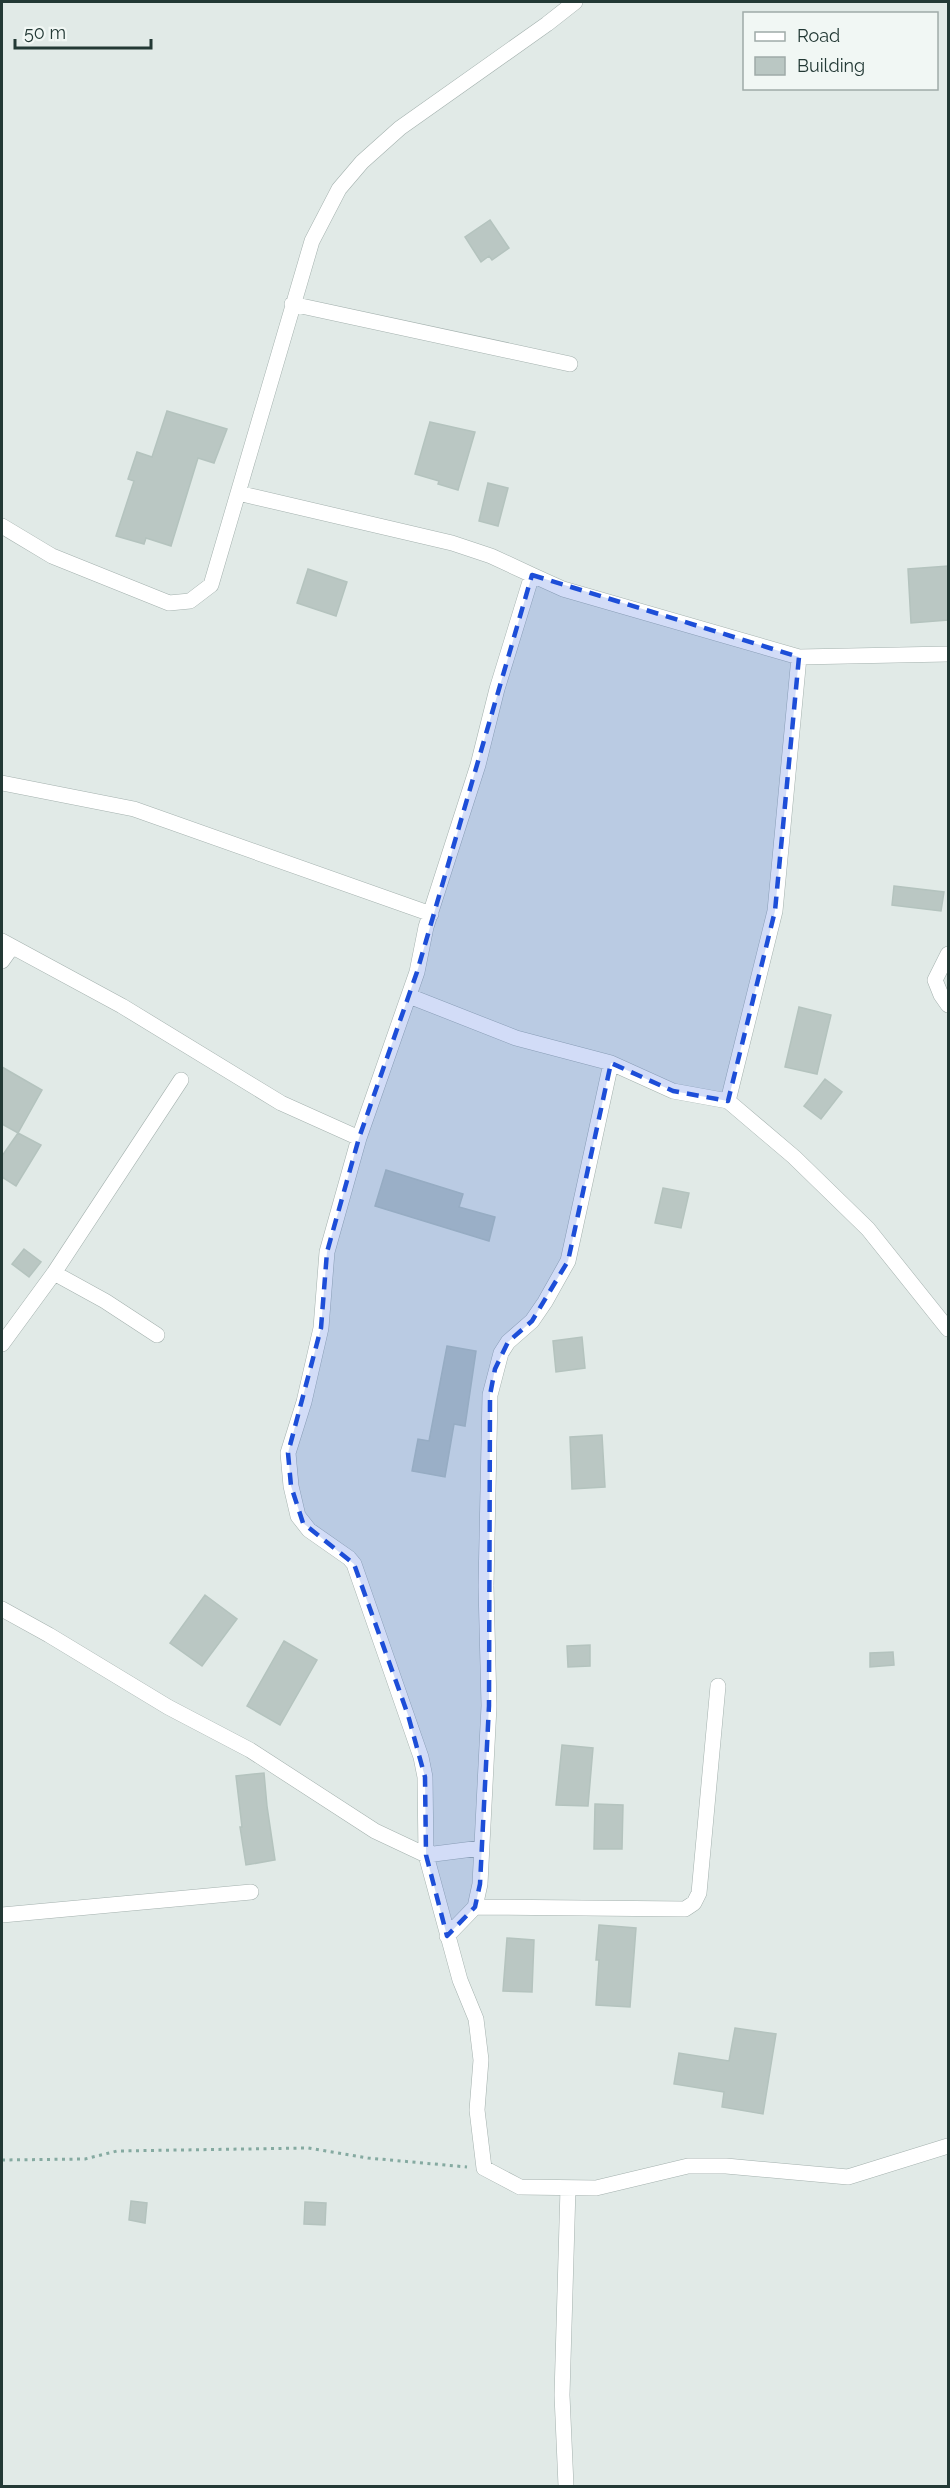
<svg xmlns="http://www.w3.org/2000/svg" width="950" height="2488" font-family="Raleway,sans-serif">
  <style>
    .building { fill: #bac7c3; stroke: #b4c3be; stroke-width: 1.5 }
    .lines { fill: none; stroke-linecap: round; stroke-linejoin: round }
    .street-casing { stroke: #a4b1ae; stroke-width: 16 }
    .path { stroke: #85aaa1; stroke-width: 3; stroke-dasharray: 3 4.5; stroke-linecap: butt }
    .street { stroke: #fff; stroke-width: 15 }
    .marked { fill: #1d4ed8; fill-opacity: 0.2; stroke: #1d4ed8; stroke-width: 4.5; stroke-dasharray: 12 8; stroke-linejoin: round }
  </style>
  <rect width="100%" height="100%" fill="#e1eae7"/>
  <path class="building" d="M490,220L509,248L492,260L489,256L481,262L465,237Z
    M167,411L227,429L214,463L198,458L171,546L146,538L144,544L116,536L134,481L128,479L137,452L152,457Z
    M430,422L475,432L458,490L438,484L439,481L415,474Z
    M488,483L508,488L498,526L479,521Z
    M948,566V620L911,623L908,569Z
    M308,569L347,582L336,616L297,603Z
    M894,886L944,892L941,911L892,905Z
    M799,1007L831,1015L817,1074L785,1067Z
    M2,1067L42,1090L18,1133L2,1124Z
    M825,1079L842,1092L821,1119L804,1106Z
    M18,1133L41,1145L16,1186L2,1177V1156Z
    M386,1170L463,1194L459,1207L495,1217L489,1241L375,1206Z
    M663,1188L689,1193L681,1228L655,1223Z
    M24,1249L41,1262L29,1277L12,1264Z
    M582,1337L585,1368L556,1372L553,1341Z
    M447,1346L476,1351L465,1426L454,1424L445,1477L412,1471L418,1439L429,1441Z
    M602,1435L605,1487L572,1489L570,1437Z
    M205,1595L237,1619L202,1666L170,1643Z
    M284,1641L317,1660L280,1725L247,1706Z
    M590,1645V1666L568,1667L567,1646Z
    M893,1652L894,1665L870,1667V1653Z
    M562,1745L593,1748L588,1806L556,1805Z
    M264,1773L267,1806L275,1860L246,1865L240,1827H242L236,1776Z
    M595,1804L623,1805L622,1849H594Z
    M599,1925L636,1928L630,2007L596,2005L599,1960H596Z
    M507,1938L534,1940L532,1992L503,1991Z
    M735,2028L776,2034L763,2114L722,2107L724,2092L674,2084L679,2053L729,2061Z
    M131,2201L147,2203L145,2223L129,2220Z
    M305,2202L326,2203L325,2225L304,2224Z"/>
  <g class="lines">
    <defs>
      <path id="street" d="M292,304L570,364
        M238,493L452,543L491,556L532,575L497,689L478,765L426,927L417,972L359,1138L327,1252L321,1328L304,1402L288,1453L291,1486L298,1516L309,1530L349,1558L354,1564L421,1757L425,1777L426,1855L460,1980L476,2019L481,2060L477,2110L484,2168L520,2187L596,2188L688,2166H726L848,2177L948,2146
        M2,526L52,556L169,603L190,601L211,585L312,241L339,189L362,162L400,128L547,24L575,2
        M532,575L563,589L799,657L948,654
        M2,783L134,809L431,914
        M2,941L122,1006L281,1103L359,1138
        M948,954L935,980L941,995L948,1005
        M2,961L12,947
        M409,996L516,1038L611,1063L673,1091L728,1101L794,1157L868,1229L948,1329
        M728,1101L775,911L799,657
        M54,1273L105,1301L157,1335
        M2,1344L54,1273L181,1080
        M2,1609L49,1635L168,1707L250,1750L375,1831L426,1855L481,1848
        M475,1907L685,1909L694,1903L699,1893L718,1686
        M2,1915L251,1892
        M447,1936L475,1907L480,1884L489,1706L486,1586L490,1395L501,1353L508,1342L532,1321L545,1302L568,1261L611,1063
        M566,2486L562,2395L568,2188"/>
    </defs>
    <use href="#street" class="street-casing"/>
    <path class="path" d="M2,2160L85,2159L117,2151L308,2148L368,2158L467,2167"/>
    <use href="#street" class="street"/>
  </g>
  <path class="marked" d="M532,575L799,657L775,911L728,1101L673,1091L611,1063L568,1261L532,1321L508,1342L495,1369L490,1395L489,1706L480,1884L475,1907L447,1936L426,1855L425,1777L408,1715L354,1564L303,1523L291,1486L288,1453L321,1328L327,1252L359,1138L417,972Z"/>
  <rect width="950" height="2488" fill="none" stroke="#233935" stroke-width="6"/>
  <rect x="743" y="12" width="195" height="78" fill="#f1f7f4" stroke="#9faba8" stroke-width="1.5"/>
  <rect x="755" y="32" width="30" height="9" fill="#ffffff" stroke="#9faba8" stroke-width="1.5"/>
  <text x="797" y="42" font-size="18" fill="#233935">Road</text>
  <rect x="755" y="57" width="30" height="18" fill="#bac7c3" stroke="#9faba8" stroke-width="1.5"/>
  <text x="797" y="72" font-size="18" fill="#233935">Building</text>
  <path d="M15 39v9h136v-9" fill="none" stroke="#233935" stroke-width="3"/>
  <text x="24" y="39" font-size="18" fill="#233935" stroke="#f1f7f4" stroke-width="4.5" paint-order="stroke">50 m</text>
</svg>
